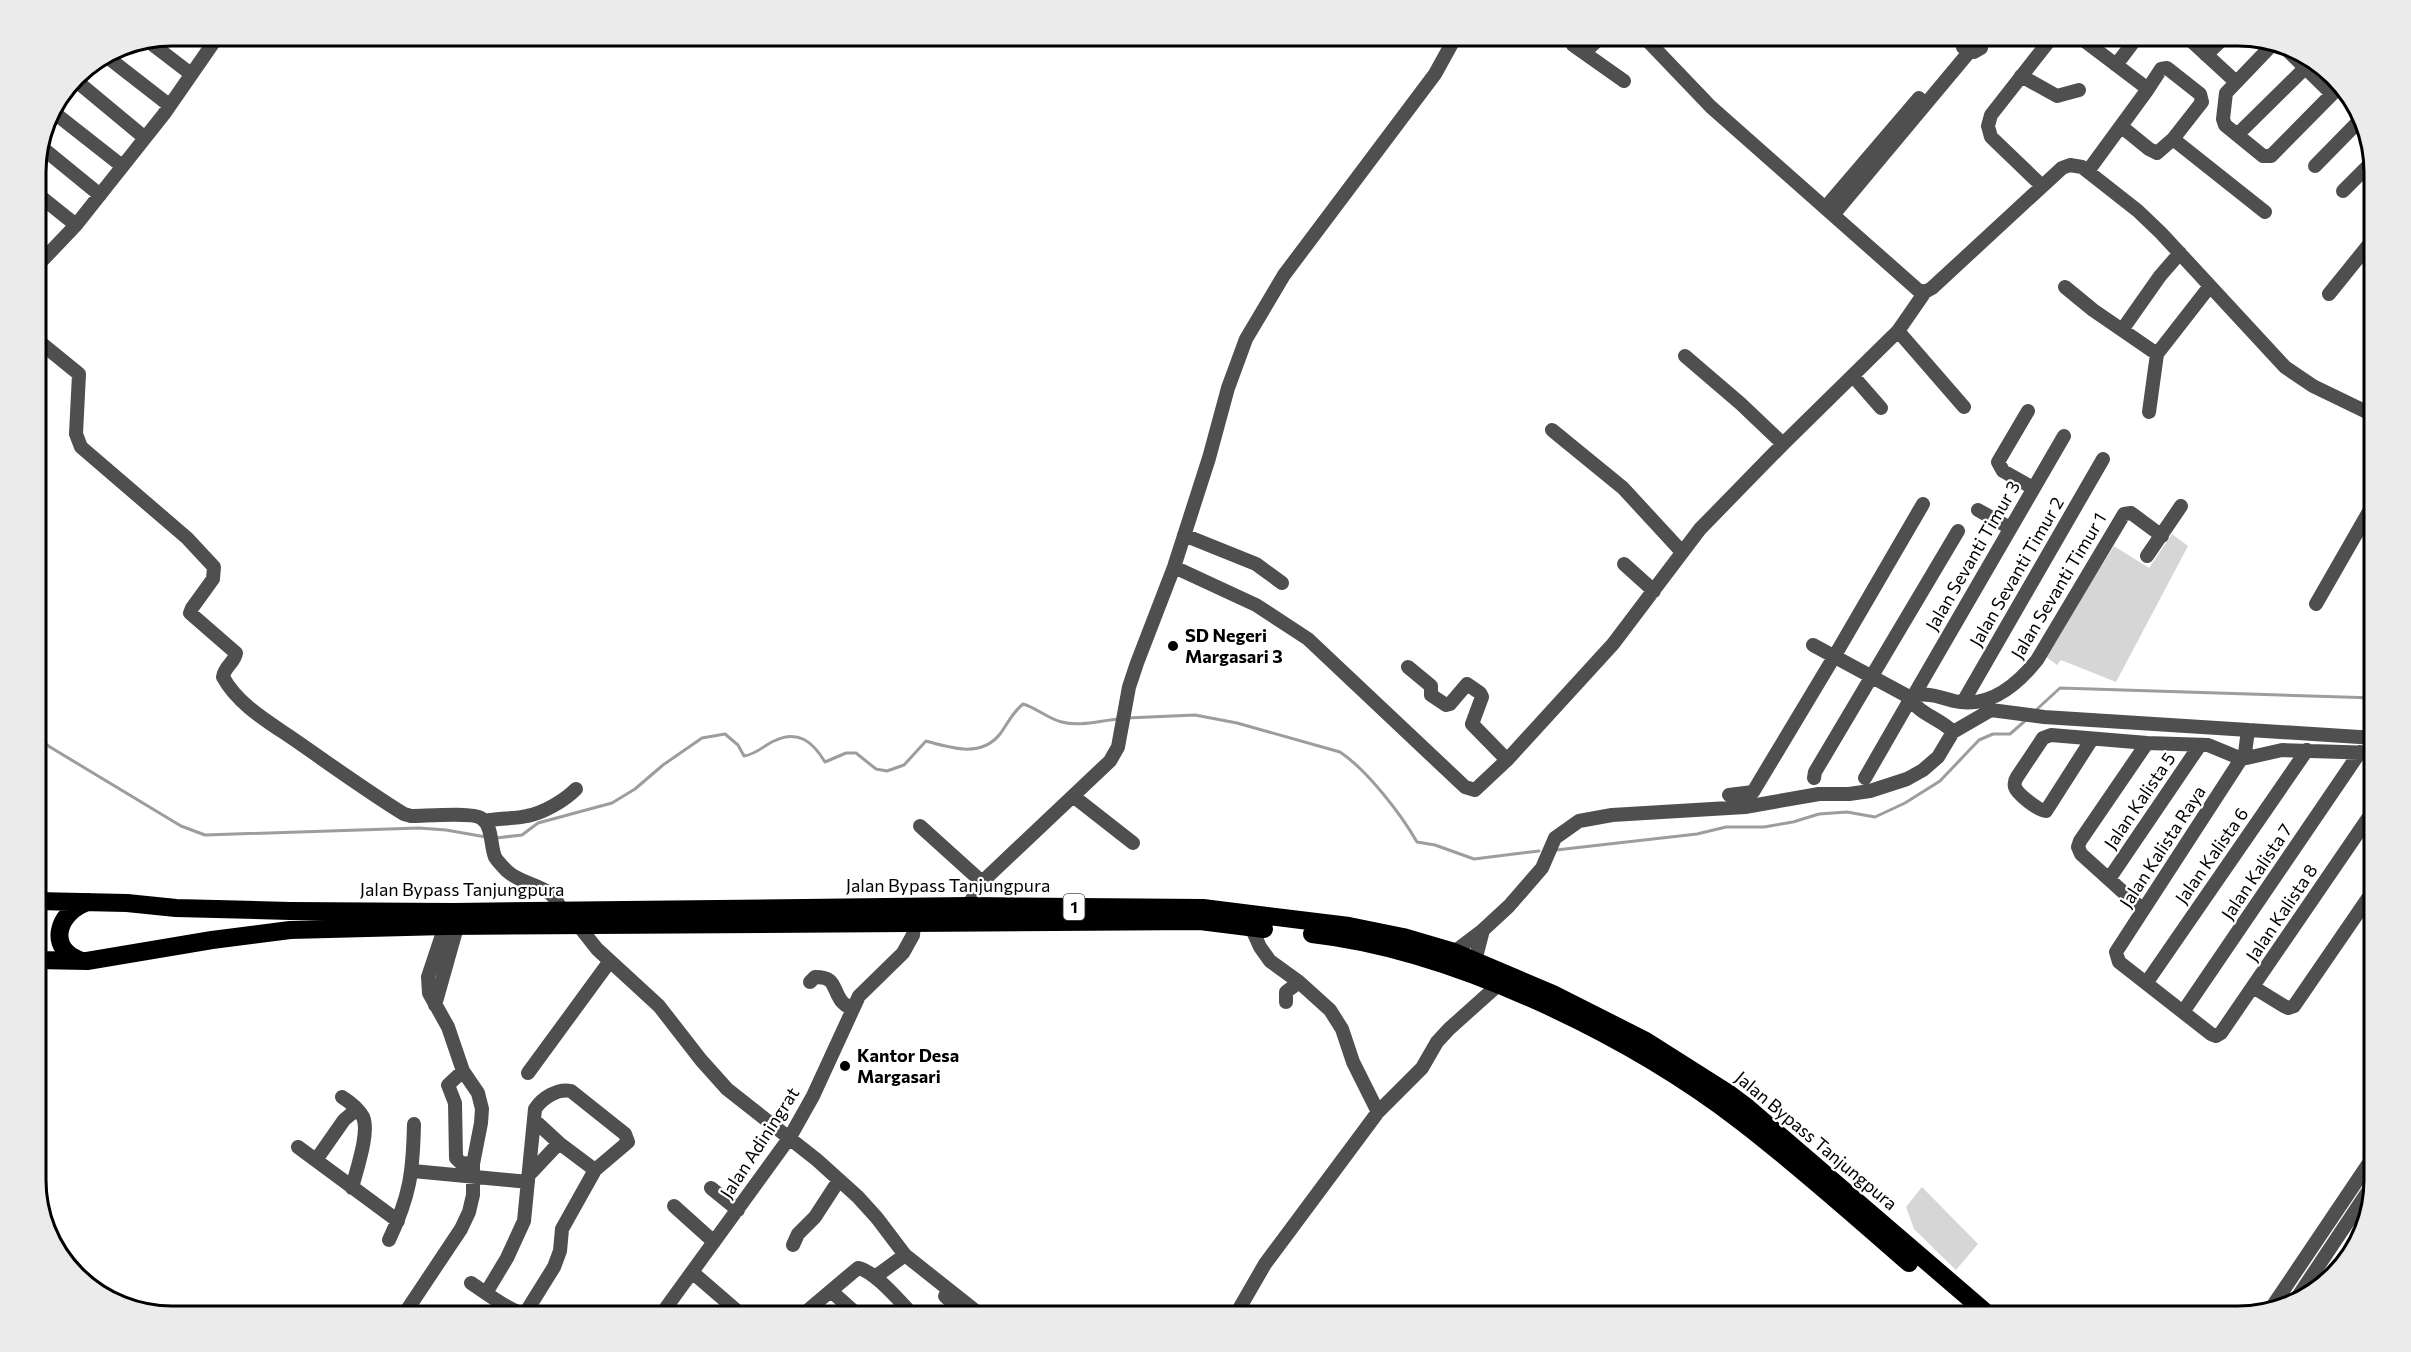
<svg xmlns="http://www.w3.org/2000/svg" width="2411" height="1352" font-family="Commissioner,sans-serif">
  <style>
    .green { fill: #d6d6d6 }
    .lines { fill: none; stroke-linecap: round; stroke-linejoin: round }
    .stream { stroke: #9d9d9d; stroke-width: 3 }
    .minor { stroke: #4f4f4f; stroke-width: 14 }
    .highway { stroke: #000; stroke-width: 18 }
    .poi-dot { fill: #000; stroke: #fff; stroke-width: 2 }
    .labels { text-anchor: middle; stroke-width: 4.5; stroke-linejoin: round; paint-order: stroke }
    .shield { fill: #fff; stroke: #4c4c4c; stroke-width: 1.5 }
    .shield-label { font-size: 16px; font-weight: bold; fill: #000 }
    .street-label { font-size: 18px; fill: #000; stroke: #fff }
    .poi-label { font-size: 18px; font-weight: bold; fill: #000; stroke: #fff; text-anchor: start }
    .rim { fill: none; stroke: #000; stroke-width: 3 }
  </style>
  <rect width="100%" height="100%" fill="#fff"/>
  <path class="green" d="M2172,534L2188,546L2116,682L2061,660L2057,665L2045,656L2114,546L2149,568Z
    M1922,1187L1978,1244L1956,1270L1914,1229L1906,1207Z"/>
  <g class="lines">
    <path class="stream" d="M2035,711L2060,688L2375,698
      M1127,718L1195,715L1237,723L1340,752C1367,770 1401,814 1417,842L1435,845L1474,859L1539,851
      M36,737L50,747L181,826L205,835L419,828L446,830L486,837
      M496,838L522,835L538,823L612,803L635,789L663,765L702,738L725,734L738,745L744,756C757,754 763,746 774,741C798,729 813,742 825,762L846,753H856L876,769L887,771L904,765L926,741C951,748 981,758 1000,734C1008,723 1012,713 1023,704C1037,708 1048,719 1062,722C1080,727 1102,720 1120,719
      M1556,850L1697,834L1726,827H1764L1793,822L1819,814L1847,812L1875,817L1905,803L1940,781L1979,740L1993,734H2010L2026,720"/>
    <path class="minor" d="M1643,36L1711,107L1918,290L1925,292L1932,288L2062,168L2070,165L2082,167L2138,211L2161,233L2285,367L2313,386L2375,416
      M1962,36L1963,47L1974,52L1981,48L1983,36
      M2078,36L2148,89L2088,171
      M2186,36L2236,82
      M148,41L191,74
      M1573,45L1624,81
      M2272,45L2226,93L2223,119L2225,125L2263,156H2271L2339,87
      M2286,49L2332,94
      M1584,53L1602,36
      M2206,55L2226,36
      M106,56L169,105
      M2116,65L2138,36
      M2021,76L2057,96L2079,90
      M74,79L145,138
      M52,111L122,166
      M2122,127L2149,149L2157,153L2173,139L2202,102L2200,94L2167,68L2161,69L2148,89
      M2237,135L2305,68
      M2173,139L2265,212
      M40,146L100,195
      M2315,166L2361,119
      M2042,186L1991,137L1988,126L1991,115L2053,36
      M2343,191L2374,160
      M36,193L76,225
      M1825,208L1919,98
      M1833,215L1970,51
      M36,267L76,225L164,114L218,36
      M2065,287L2093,310L2157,354
      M2329,294L2375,237
      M2122,330L2160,276L2180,253
      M1898,331L1964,407
      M36,339L79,374L76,434L81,447L187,538L214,567L213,579L192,608L190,613L236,653C235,662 224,667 223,677C237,703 265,720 289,736C327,762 365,790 404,814L411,816C426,816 471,812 481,818C493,826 490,845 495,857C498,862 503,867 507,871C524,887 555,884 561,911
      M1685,356L1741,404L1783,444
      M1853,376L1881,408
      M2028,411L1998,462L2003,471L2033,488
      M2149,412L2157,354L2210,286
      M1552,430L1623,488L1682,552
      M1978,510L2010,528
      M1184,535L1256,564L1282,583
      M2147,556L2181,506
      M1624,564L1654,591
      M1174,567L1256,605L1308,639L1465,787L1475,790L1507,760L1613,644L1700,529L1783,444L1898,331L1925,292
      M2316,604L2375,501
      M1813,645L1911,698L1865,778
      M1408,667L1431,686V695L1446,705L1450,704L1467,684L1480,693L1482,697L1472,724L1507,760
      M1914,695L2064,436
      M1963,702L2103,459
      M2248,730L2245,753L2116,952L2119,962L2211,1034L2216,1036L2221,1033L2375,808
      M1953,732L1991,710L2044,717L2375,738
      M2092,739L2046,811C2039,811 2017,794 2015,787C2014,783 2015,780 2017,777L2043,738L2051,735L2147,743L2208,745L2242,759L2282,750L2375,753
      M1814,778L1815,772L1958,531
      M1729,795L1753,792L1834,657L1923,504
      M1073,796L1133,843
      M484,821C499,818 513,819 527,816C543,813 564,801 576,789
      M920,826L982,882
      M2109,879L2200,745
      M968,906L982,882L1110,761L1118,747L1129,687L1137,663L1174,567L1209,458L1228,388L1246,339L1284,275L1435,74L1456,36
      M2143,910L2081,854L2078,847L2080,841L2147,743
      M578,925L597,949L659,1006L701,1060L727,1089L817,1160L858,1197L877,1218L905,1255L982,1316
      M1251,927L1260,947L1270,961L1299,982L1330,1010L1342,1029L1353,1062L1378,1112
      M1454,952L1483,930L1509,906L1542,868L1555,838L1579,821L1612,815L1745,807L1819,794H1849L1870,791L1907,779L1923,770L1938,757L1953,732C1942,719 1917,714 1911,698L1914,695C1929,693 1940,697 1954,701C1989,709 2017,685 2037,660L2124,514L2131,513L2162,536
      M1475,961L1483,930
      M810,982L815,977C835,977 832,986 840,999C842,1003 847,1006 851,1009
      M2147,982L2307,750
      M2253,987L2284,1006L2288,1008L2294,1006L2375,888
      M1286,1002V992L1299,982
      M435,1005L457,927
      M2183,1012L2360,752
      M463,1071L448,1085L455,1103L456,1158L461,1163L473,1164
      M528,1073L610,961
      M342,1097C350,1102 358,1108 363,1117C370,1132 356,1171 352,1188
      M534,1120L559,1143L595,1170
      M298,1147L398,1221
      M316,1160L344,1120L357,1109
      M413,1171L528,1182
      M528,1176L559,1143
      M711,1188L738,1210
      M674,1206L714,1242
      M389,1240C410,1196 413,1172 414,1124
      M793,1245L798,1234L815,1217L839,1180
      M692,1272L743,1316
      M875,1277L905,1255
      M471,1283C482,1290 516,1316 526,1312L554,1267L560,1251L562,1229L595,1170L628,1142L625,1134L571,1091C558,1088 542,1098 535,1109L524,1221L507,1258L486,1293
      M831,1291L859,1316
      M945,1296L959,1309L955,1316
      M2295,1301L2375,1181
      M2272,1307L2375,1154
      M403,1316L461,1229L469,1212L473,1195V1164L481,1123L482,1109L478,1093L463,1071L448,1027L429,993L428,977L445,926
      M463,1316L465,1313
      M660,1316L790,1137L813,1096L859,996L903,953L913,935L914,924
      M801,1316L858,1268C875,1271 901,1303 914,1316
      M1235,1316L1265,1264L1378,1112L1422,1068L1437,1042L1449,1029L1497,986"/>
    <path class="highway" d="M36,901L127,903L176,908L290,911L453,912L968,906L1203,908L1349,926L1403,937L1454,952L1553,994L1646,1041L1728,1093L1748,1108L1990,1316
      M36,923V938
      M1312,934C1454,950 1629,1035 1742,1122C1799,1166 1854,1215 1909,1263
      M36,960L87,961L212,940L290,930L445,926L1200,921L1264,929
      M82,961C46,949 57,912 88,902"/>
  </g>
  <g class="poi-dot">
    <circle cx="1173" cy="646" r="6"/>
    <circle cx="845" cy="1066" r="6"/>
  </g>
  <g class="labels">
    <rect class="shield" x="1063.5" y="894" width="21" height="26" rx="4.5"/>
    <g class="shield-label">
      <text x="1074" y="913">1</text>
    </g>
    <g class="street-label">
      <text transform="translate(1973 556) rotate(-60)" y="6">Jalan Sevanti Timur 3</text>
      <text transform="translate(2017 572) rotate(-60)" y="6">Jalan Sevanti Timur 2</text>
      <text transform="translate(2059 586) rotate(-59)" y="6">Jalan Sevanti Timur 1</text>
      <text transform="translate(2140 801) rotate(-56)" y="6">Jalan Kalista 5</text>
      <text transform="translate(2163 847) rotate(-57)" y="6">Jalan Kalista Raya</text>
      <text transform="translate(2212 856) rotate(-55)" y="6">Jalan Kalista 6</text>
      <text transform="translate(2257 872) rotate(-56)" y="6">Jalan Kalista 7</text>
      <text x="948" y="892">Jalan Bypass Tanjungpura</text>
      <text x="462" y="896">Jalan Bypass Tanjungpura</text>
      <text transform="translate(2282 913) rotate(-56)" y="6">Jalan Kalista 8</text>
      <text transform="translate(1816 1141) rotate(40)" y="6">Jalan Bypass Tanjungpura</text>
      <text transform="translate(760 1143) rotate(-57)" y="6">Jalan Adiningrat</text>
    </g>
    <g class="poi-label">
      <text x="1185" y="642">SD Negeri<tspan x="1185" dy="21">Margasari 3</tspan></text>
      <text x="857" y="1062">Kantor Desa<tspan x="857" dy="21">Margasari</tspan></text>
    </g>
  </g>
  <path d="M0 0H2411V1352H0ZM172 46H2238A126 126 0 0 1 2364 172V1180A126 126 0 0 1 2238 1306H172A126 126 0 0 1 46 1180V172A126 126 0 0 1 172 46Z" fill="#ebebeb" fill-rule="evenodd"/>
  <path class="rim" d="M172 46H2238A126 126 0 0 1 2364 172V1180A126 126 0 0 1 2238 1306H172A126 126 0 0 1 46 1180V172A126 126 0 0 1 172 46Z"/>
</svg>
